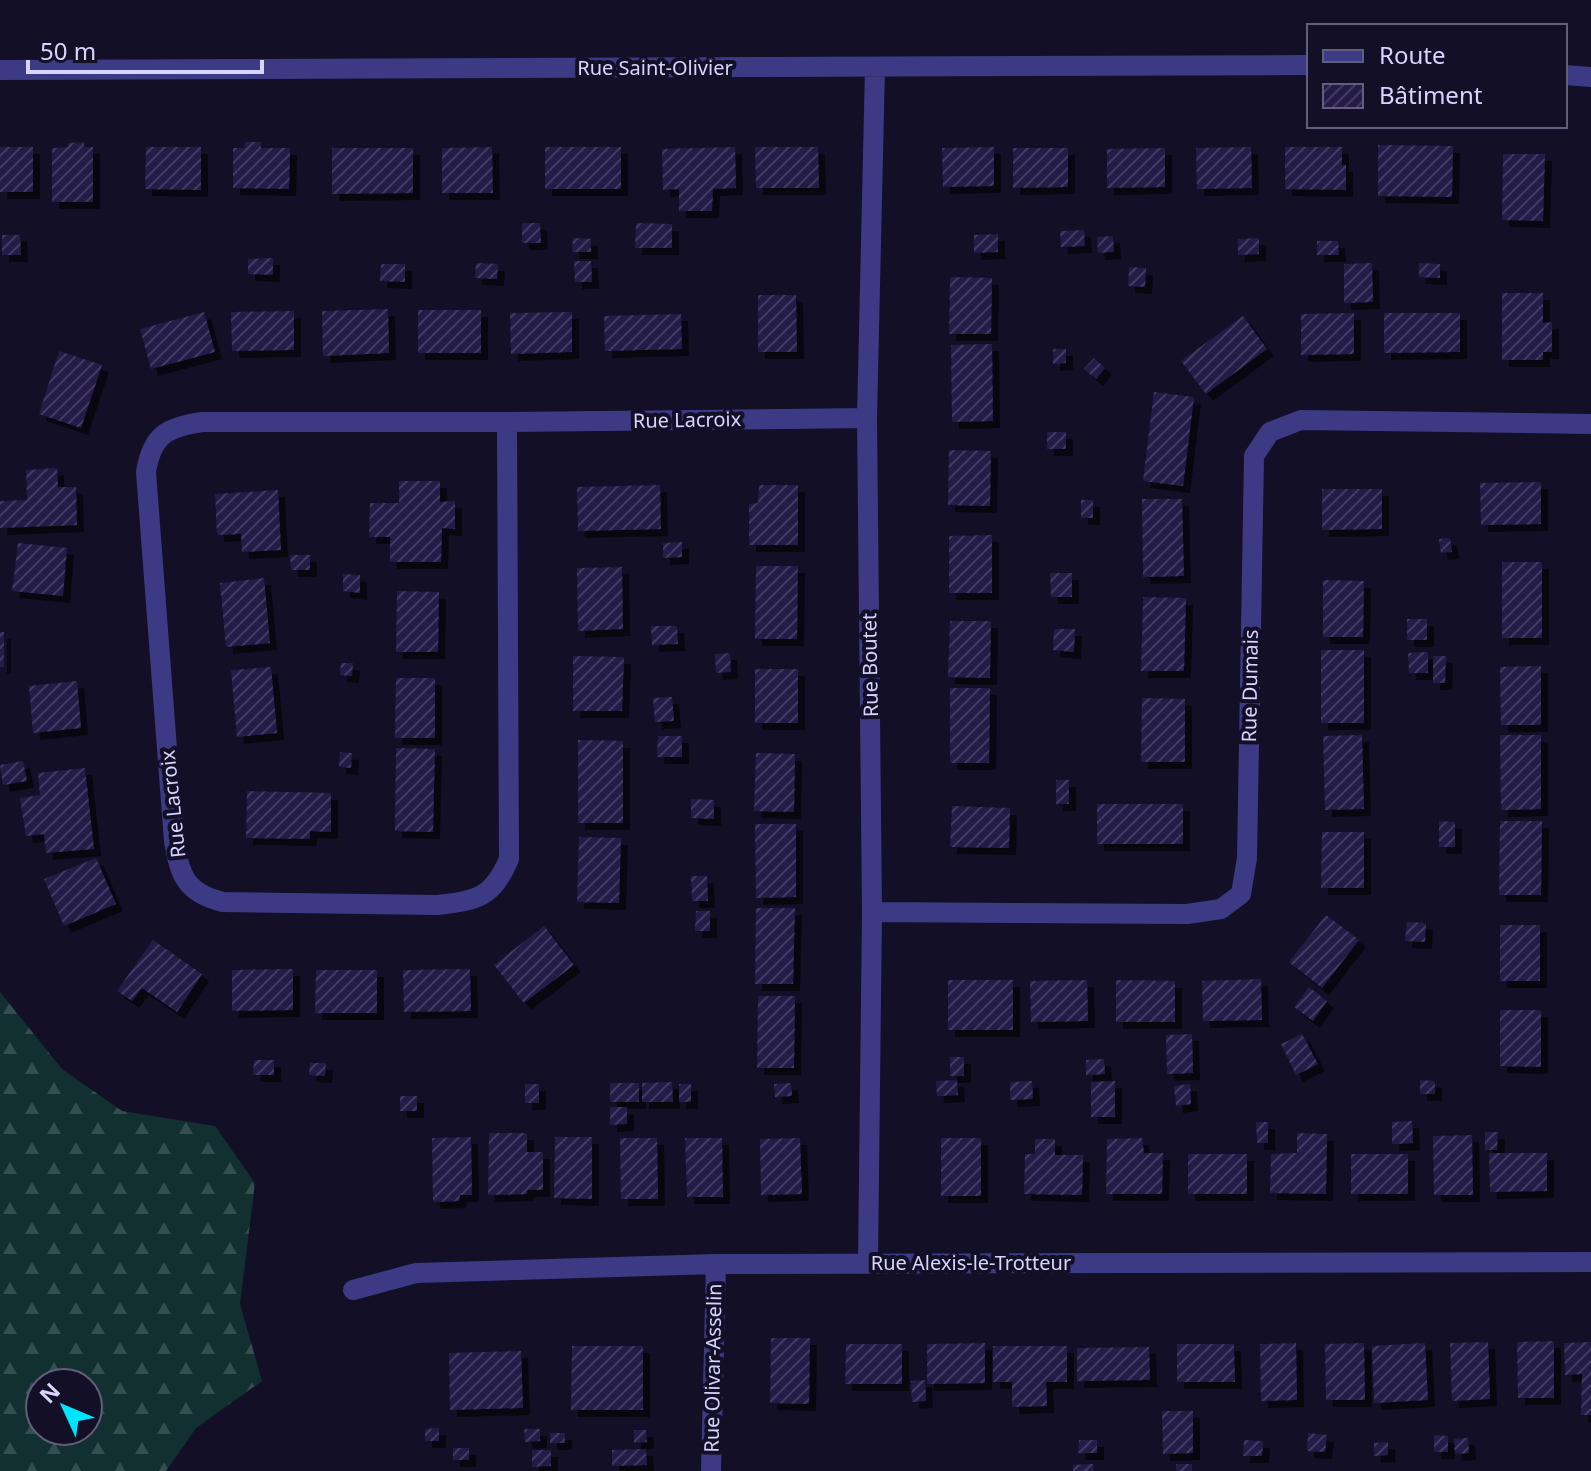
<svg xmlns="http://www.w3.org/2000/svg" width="1591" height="1471" font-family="'Noto Sans',sans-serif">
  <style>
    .forest { fill: url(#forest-firs); fill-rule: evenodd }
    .building { fill: url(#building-hatch); filter: url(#shadow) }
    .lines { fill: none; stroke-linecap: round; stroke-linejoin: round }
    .minor { stroke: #3d3a85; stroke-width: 20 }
    .labels { text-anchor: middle; stroke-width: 8; stroke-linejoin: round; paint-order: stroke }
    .street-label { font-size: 20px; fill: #d9d4ff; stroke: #130f26 }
  </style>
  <defs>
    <pattern id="forest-firs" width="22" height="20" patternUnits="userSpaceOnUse" patternTransform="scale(2)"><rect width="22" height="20" fill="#12302f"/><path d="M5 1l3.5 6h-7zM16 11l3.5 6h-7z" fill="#344d4e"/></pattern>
    <pattern id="building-hatch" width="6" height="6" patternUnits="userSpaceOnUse" patternTransform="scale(2)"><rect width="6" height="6" fill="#241b47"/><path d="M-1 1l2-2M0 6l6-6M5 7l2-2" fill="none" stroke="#433b63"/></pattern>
    <filter id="shadow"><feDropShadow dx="7" dy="7" stdDeviation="0" flood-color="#0009"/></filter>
  </defs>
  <rect width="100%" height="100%" fill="#130f26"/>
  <path class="forest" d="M0,992L62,1069L122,1111L215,1126L255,1183L240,1304L262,1381L196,1428L166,1471H0ZM40,1383H88V1431H40Z"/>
  <path class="building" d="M84,142V147H93V202H52V148L68,147V143Z
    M245,142H261V148H290L289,189L233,188V148H244Z
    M1378,145L1453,146L1452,197L1378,196Z
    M0,147H33V192H0Z
    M146,147H201V190L145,189Z
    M492,147L493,193H442V148Z
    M545,147H621V189H545Z
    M735,147L736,188L713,189L712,211H679V189L663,190L662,149Z
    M755,147H818L819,188H756Z
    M994,147V186L943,187L942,148Z
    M1251,147L1252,188L1197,189L1196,148Z
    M1285,147H1342V165H1346V190L1285,189Z
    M332,148H413V193L332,194Z
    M1013,148H1068V187L1013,188Z
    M1165,148V187L1107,188V149Z
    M1503,154H1545L1543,221L1502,220Z
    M522,223H540L541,243H522Z
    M636,223L672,224V248H635Z
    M1084,230L1085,246L1061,247L1060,231Z
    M998,234V252L974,253V235Z
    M2,235H20L21,255H2Z
    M1113,236L1114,252L1098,253L1097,237Z
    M573,238L591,239V252H572Z
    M1259,238V254L1238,255V239Z
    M1317,241H1338L1339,255H1317Z
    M273,258V275L248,274V259Z
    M574,261H591L592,282H575Z
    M476,263L498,264L497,279L475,278Z
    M1372,263L1373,302L1344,303V264Z
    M1419,263L1440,264V278L1419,277Z
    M381,264H405V282L380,281Z
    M1129,267L1146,268L1145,287L1128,286Z
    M950,277L992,278L991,334H949Z
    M1502,293H1543V323L1552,322V352H1543V360H1502Z
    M758,295H796L797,352H758Z
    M388,309L389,353L323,356L322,311Z
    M418,310H481V353H418Z
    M294,311V350L232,351L231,312Z
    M204,312L215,352L151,369L140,329Z
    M572,312V352L511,354L510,313Z
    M1354,313V354L1301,355V314Z
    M1384,313H1460V352L1384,353Z
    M681,314L682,349L605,351L604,316Z
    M1243,316L1267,349L1206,394L1181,361Z
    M992,344L993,421L952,422L951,345Z
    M1053,349H1066V363L1053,364Z
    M59,351L102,365L81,428L39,414Z
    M1094,358L1105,368L1096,379L1084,369Z
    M1154,392L1194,397L1183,486L1143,481Z
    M1047,432H1066V449H1047Z
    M949,450L991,451L990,506L948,505Z
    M57,468L58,487H76L77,525L0,528V501L27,500L26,470Z
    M399,481H440V502L455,501V529L442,528L441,562H390V537H369L370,503H399Z
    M1541,482V524L1481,525L1480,483Z
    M660,485L661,529L578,531L577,487Z
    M759,485H798V545H749V504L758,503Z
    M1322,489H1382V529L1322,530Z
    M278,490L281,550L242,552L241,534L217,535L215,494Z
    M1142,499H1182L1184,576L1143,577Z
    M1081,500H1093V518H1081Z
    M992,535V593H949V536Z
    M1450,538L1452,552L1441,553L1439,539Z
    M682,542V557L663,558V543Z
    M18,543L67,548L63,596L12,591Z
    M290,555H310V570H291Z
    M1502,562H1542V638H1502Z
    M756,566H798L797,639H755Z
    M622,567L623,629L578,631L577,568Z
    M1050,573H1072V597H1051Z
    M343,574L360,575V593L343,591Z
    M264,578L270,643L226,647L220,583Z
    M1323,580L1364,581L1363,637H1323Z
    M397,591L439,592L438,652H396Z
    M1143,597L1186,598L1184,671H1141Z
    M1407,619H1427V640H1407Z
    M950,621H991L990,678L948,677Z
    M651,626H677L678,644L652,645Z
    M1054,629H1075L1074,652L1053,650Z
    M0,632H4V667H0Z
    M1321,650H1364V723H1321Z
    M1428,652V673H1409L1408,653Z
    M730,653L731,672L716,673L715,654Z
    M573,656L624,657L622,711H573Z
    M1433,656H1446L1445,683H1433Z
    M341,663H353L352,676L340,675Z
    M1541,666V725H1501L1500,667Z
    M271,667L277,733L237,737L231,670Z
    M755,669H798V723H755Z
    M396,678H435V738H395Z
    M77,681L81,728L33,733L29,686Z
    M950,688H990L989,763H950Z
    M672,697L674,721L655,722L653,698Z
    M1142,698L1185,699V762H1141Z
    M1362,735L1364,809L1325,810L1323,736Z
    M1500,735H1541V809L1501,810Z
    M658,736H682V757H657Z
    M578,740L623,741V823H578Z
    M396,748L435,749L433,832L395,831Z
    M340,752L352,753L351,768L339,767Z
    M756,753L795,754L794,812L754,811Z
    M23,761L27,781L3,785L0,765Z
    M85,768L94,849L46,853L44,834L26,836L20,798L40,795L38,773Z
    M1056,780H1069V804H1056Z
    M247,791L331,793V832L310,831V839L246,838Z
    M691,799L714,800V819L691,818Z
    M1097,804H1183V844H1097Z
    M952,806L1010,808L1009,848L950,847Z
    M1439,821L1455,822V847H1439Z
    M1500,821H1542L1541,895H1499Z
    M755,824H796V897L756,898Z
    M1322,832H1364V888H1321Z
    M579,837L621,838L619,903L577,902Z
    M96,858L116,904L64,926L44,879Z
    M691,876H707L708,901H692Z
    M756,908H795L793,984H755Z
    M696,911H710V931H695Z
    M1326,915L1359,940L1322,988L1289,962Z
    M1407,922L1426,923L1425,942L1405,941Z
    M1500,925H1540V981H1500Z
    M544,926L574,965L524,1003L494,965Z
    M153,940L202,974L177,1012L142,988L132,1001L117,991Z
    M293,969V1010L232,1011V970Z
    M470,969L471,1011L404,1012L403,970Z
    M316,970H377V1013H315Z
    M1261,979L1262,1020L1203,1021L1202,981Z
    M948,980H1013V1030H948Z
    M1087,980L1088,1021L1031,1022L1030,981Z
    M1116,980L1175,981V1022H1116Z
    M1309,987L1327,1001L1313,1021L1294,1007Z
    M758,996H795L794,1068H757Z
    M1500,1010H1541V1067L1500,1066Z
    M1192,1034L1193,1073L1167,1074L1166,1035Z
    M1302,1034L1318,1064L1296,1075L1281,1044Z
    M950,1057H964V1076H950Z
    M1104,1059L1105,1074L1086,1075V1060Z
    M254,1060H274V1075H253Z
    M310,1063H326L325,1076L309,1075Z
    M957,1080L958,1095L937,1096L936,1081Z
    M1420,1080L1435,1081V1094H1420Z
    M1032,1081L1033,1099L1010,1100V1082Z
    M1115,1081V1117H1091V1082Z
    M672,1082L673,1102H642V1083Z
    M610,1083H639V1102H610Z
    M791,1083L792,1096L775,1097L774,1084Z
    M525,1084H539V1103H525Z
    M679,1084H691V1102H679Z
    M1190,1084L1191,1104L1176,1106L1174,1086Z
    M400,1096H417V1111H400Z
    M610,1107H627V1124L610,1125Z
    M1412,1121L1413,1143L1392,1144V1122Z
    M1256,1122H1268V1143H1257Z
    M1485,1132H1498L1497,1150H1485Z
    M489,1133H527V1152H543V1190H527V1194L488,1195Z
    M1297,1133L1327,1134L1326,1194L1270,1193L1271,1154L1297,1153Z
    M1472,1135L1473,1195H1434L1433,1136Z
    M471,1137L472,1195H460L459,1201L433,1202L432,1138Z
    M555,1137H592V1199L554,1198Z
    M620,1138H657L658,1199H621Z
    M685,1138H722L723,1197H687Z
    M800,1138L802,1194L761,1195L760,1139Z
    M941,1138H981V1196H941Z
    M1142,1138L1144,1153H1163L1162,1194H1106L1107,1139Z
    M1035,1139H1055V1155H1083L1082,1195L1024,1194L1025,1154H1035Z
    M1489,1153H1547V1191L1490,1192Z
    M1188,1154H1247V1194H1188Z
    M1351,1154H1408V1194H1351Z
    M771,1338H810L809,1404L770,1403Z
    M1554,1341V1398H1518L1517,1342Z
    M1488,1342L1490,1399L1452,1401L1450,1343Z
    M1591,1342V1415H1581L1582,1374L1565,1375L1564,1343Z
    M985,1343V1383L927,1384V1344Z
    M1296,1343L1297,1400L1261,1401L1260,1344Z
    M1364,1343L1365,1400H1326L1325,1344Z
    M1425,1343L1428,1400L1374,1403L1372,1346Z
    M846,1344H902V1384H845Z
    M1177,1344H1234L1235,1382H1177Z
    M572,1346H643V1410H571Z
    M993,1346H1067V1382H1046L1047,1406L1012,1407V1382H993Z
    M1149,1347L1150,1380L1077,1381V1348Z
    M521,1351L523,1408L450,1410L449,1353Z
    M925,1380L926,1401L912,1402L911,1381Z
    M1162,1411H1193V1453L1163,1454Z
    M439,1428V1441H425V1429Z
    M524,1429H540V1441L525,1442Z
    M634,1430H646L647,1442L634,1443Z
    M550,1433H565V1443H550Z
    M1308,1433L1327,1435L1325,1452L1307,1451Z
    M1434,1435L1448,1436V1452H1434Z
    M1468,1438L1469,1453L1455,1454L1454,1439Z
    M1079,1440H1097V1453H1078Z
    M1244,1440L1263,1441L1262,1456H1243Z
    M1388,1442V1455L1374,1456V1443Z
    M453,1448H469V1460H453Z
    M646,1449L647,1465L612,1466V1450Z
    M532,1450H551V1466L532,1467Z
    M1093,1464L1094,1471H1073V1465Z
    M1176,1464H1192V1471H1176Z"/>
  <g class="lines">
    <path class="minor" d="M0,70L1309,65
      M1565,75L1591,77
      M507,422L509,859C492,898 478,900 438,905L223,902C186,893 180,876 174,841L146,472C152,435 167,427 202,422H507L867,418
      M872,912L1187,914L1221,909L1241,894L1247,858L1254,456L1270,432L1301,420L1591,424
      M868,1263L872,912L867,418L875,67
      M353,1290L416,1273L716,1264L1591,1262
      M711,1471L716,1264"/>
  </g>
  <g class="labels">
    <g class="street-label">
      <text x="655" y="75">Rue Saint-Olivier</text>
      <text transform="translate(687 420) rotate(-1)" y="7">Rue Lacroix</text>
      <text transform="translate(870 665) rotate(-91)" y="7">Rue Boutet</text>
      <text transform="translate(1250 686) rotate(-89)" y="7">Rue Dumais</text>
      <text transform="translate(173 804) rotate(-96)" y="7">Rue Lacroix</text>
      <text x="971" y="1270">Rue Alexis-le-Trotteur</text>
      <text transform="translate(713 1368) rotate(-89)" y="7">Rue Olivar-Asselin</text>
    </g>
  </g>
  <rect x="1307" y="24" width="260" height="104" fill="#130f26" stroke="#625e7d" stroke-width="2"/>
  <rect x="1323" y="50" width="40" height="12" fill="#3d3a85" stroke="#625e7d" stroke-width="2"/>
  <text x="1379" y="64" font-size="24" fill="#d9d4ff">Route</text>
  <rect x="1323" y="84" width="40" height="24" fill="url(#building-hatch)" stroke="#625e7d" stroke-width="2"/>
  <text x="1379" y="104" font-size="24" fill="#d9d4ff">Bâtiment</text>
  <g transform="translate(64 1407) rotate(314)"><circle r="38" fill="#130f26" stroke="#625e7d" stroke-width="2"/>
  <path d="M0-6L14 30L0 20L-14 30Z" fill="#00e5ff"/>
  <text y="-12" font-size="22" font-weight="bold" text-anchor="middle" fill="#d9d4ff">N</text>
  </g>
  <path d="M28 60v12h234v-12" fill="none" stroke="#d9d4ff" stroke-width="4"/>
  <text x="40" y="60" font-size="24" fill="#d9d4ff" stroke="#130f26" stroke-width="6" paint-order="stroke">50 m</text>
</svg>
